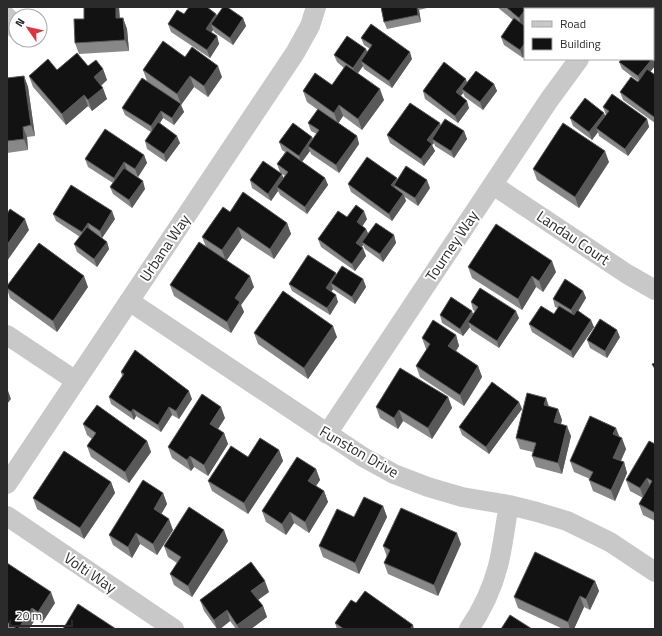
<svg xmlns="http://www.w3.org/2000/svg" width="662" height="636" font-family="'Titillium Web',sans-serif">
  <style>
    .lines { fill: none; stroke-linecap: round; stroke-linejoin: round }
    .minor { stroke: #c8c8c8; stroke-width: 20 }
    .wall { fill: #888 }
    .shaded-wall { fill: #595959 }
    .building { fill: #121212; stroke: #595959 }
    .labels { text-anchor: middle; stroke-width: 4; stroke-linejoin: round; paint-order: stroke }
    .street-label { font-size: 15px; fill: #2b2b2b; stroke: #fff }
  </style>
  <rect width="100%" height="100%" fill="#fff"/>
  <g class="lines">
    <path class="minor" d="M622,9L624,7
      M7,17L15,28
      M493,185L627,274L655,290
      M129,301L363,457L394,474L428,487L462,497L509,505L537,512L567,521L610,542L655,572
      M7,335L76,381
      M327,434L549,100L579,59
      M7,484L295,53L310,26L316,7
      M7,516L174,629
      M469,629C482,610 492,589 498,566C503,547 505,525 509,505"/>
  </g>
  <path class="wall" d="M84,7H119L120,18H123L127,29L129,51L79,54L75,43L84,19Z
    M381,7H431L419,10L421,22L387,29L384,22Z
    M497,7H541L539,9H525V55L523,58L504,45L501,37L513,20Z
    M184,14H216L217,16L243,18L246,26L233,45L214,32L213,30L211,33L217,36L219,44L210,58L171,32L168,24Z
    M655,15V48L653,46V17Z
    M361,38L412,59L392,88L364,69L363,66L357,74L384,100L362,130L343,116L338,123L357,136L359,144L339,173L311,154L310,151L302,162L325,178L328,185L307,214L280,195L278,191L271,201L252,188L250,180L283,178L285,176L280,172L277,164L285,152L282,150L279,142L312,137L313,140L317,134L311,131L308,123L318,110L307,102L303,91L332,85L344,68L337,62L334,55L366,49L367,52L370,49L364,45Z
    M185,57L222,77L208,97L194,87L181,105L184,112L174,125L163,118L160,123L180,143L166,162L147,149L145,141L151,132L125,115L122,108L160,90L147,81L143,70Z
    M653,59L655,66L650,71L655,75V123L623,100L620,92L638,81L622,69L619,62Z
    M88,66L103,69L107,80L101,86L107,99L92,111L88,106L66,125L33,87L29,76L57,70Z
    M24,76L28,87L35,136L27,137L28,150L7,153V78Z
    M467,83L494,84L497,91L483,110L465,97L463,93L461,96L469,108L458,123L425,99L423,91Z
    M603,107L647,119L649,127L628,156L599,136L598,132L592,140L573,126L570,118L605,116L606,115Z
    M440,123L441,126L464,131L467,139L454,158L435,146L434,143L432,145L435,151L424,166L390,143L387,135Z
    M144,155L147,163L138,177L127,170L145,189L132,208L113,194L110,187L113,183L88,167L85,159Z
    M609,162L579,208L537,180L533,169Z
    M397,178V180L430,188L418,206L405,197L406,201L392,221L351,192L348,184Z
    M230,212L287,223L291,234L274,259L242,238L227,260L254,287L241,305L244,312L231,333L174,296L170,285L206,247L202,237Z
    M53,214L115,219L102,238L96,234L107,242L109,249L97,267L77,252L74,244L80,237L56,221Z
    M347,217L367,219L362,226L366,229L368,233L394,235L396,243L383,262L365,249L363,245L362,247L366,256L355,271L321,247L318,239Z
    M468,267L556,272L543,292L536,287L522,310L472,278Z
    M337,274L363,279L366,287L355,304L334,290L333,289L331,292L338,302L330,315L292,291L289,284Z
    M88,287L57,332L10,298L7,289V288Z
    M583,291L586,298L578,311L594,327L573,358L532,332L529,324L554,314L558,308L555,307L553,299Z
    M471,302L519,318L499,348L471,330L470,327L463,336L442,323L440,315L473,314L475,311L473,310Z
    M254,333L337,337L308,379L258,344Z
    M456,335L459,346L456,351L478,366L482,377L464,406L420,377L416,366L427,350L426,349L422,338Z
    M620,337L607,358L590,348L587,340Z
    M121,372L192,399L179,419L172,415L161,432L136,416L134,420L111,404L109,397L122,376Z
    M448,397L452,408L432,439L403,421L398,429L380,418L376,407Z
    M546,398L549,406L558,409L562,420L561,424L571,436L562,474L536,467L532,456L533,452L520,449L516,438Z
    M519,402L522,409L489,454L462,435L459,427Z
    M225,418L218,429L224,433L228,444L208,476L194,467L191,471L172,458L168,447Z
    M83,424L147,441L151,452L129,483L91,457L87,446L92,439L87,435Z
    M619,437L626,449L621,461L624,462L627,473L615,501L593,491L589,480L590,479L574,472L570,461Z
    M655,444V521L643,515L639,504L643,498L630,491L626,480Z
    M279,450L283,461L248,514L212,491L208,481L248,457Z
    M316,469L320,480L316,486L324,491L328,502L309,533L294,523L286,535L266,522L262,511Z
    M111,482L115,493L84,539L37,509L33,498Z
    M163,493L167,504L161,514L173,530L157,555L140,544L132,558L113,545L109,535Z
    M383,506L387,517L359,574L323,557L319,546Z
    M228,541L192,597L174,585L170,574L177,563L168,557L164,546Z
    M461,544L438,596L388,574L384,563L387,557L383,546Z
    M7,563L55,603L42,623L36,618L29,629H7Z
    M595,581L599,591L590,610L584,607L574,629H563L518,608L514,597Z
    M269,592L258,600L263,606L267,617L251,629H236L230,621L220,629H217L204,611L200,600Z
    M356,603L414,629H337L335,623Z"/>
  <path class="shaded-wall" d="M116,7H119L120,29L116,18Z
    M417,7L419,10L421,22L418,15Z
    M528,7H541L539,9H526Z
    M525,10V26L523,28L519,18Z
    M216,14L219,21L211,24L213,30L208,37L206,29Z
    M123,18L127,29L129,51L125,40Z
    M243,18L246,26L233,45L230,38Z
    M217,36L219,44L210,58L207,50Z
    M525,43V55L523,58L520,50Z
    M366,49L369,57L361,61L363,66L356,76L353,68Z
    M410,52L412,59L392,88L389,81Z
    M652,59H653L655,66L641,84L638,76Z
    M218,66L222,77L208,97L204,86Z
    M103,69L107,80L98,88L94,77Z
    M24,76L28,87L35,136L31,125Z
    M190,76L194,87L181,105L184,112L174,125L172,118L181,104L177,94Z
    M466,79L468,86L462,89L463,93L458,100L456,92Z
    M494,84L497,91L483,110L480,102Z
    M103,88L107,99L92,111L88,100Z
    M380,89L384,100L362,130L358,119Z
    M84,95L88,106L66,125L62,114Z
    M467,101L469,108L458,123L455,116Z
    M339,105L343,116L338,124L334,113Z
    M161,111L163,118L153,134L151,126Z
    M604,113L607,120L596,128L598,132L592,140L589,132Z
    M647,119L649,127L628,156L625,149Z
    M440,123L442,131L432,139L434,143L432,145L435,151L424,166L421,159L427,140Z
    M23,127L27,137L28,150L24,139Z
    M464,131L467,139L454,158L451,151Z
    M177,136L180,143L166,162L164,154Z
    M357,136L359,144L339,173L336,165Z
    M312,137L315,144L308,146L310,151L301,163L299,156Z
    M605,151L609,162L579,208L575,197Z
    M144,155L147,163L138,177L135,169Z
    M124,162L127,170L116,186L114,178Z
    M282,174L285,182L277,187L278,191L271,201L268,194Z
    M325,178L328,185L307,214L305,207Z
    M397,178L399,185H394L396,190L391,185Z
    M427,180L430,188L418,206L415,198Z
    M143,181L145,189L132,208L129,200Z
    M403,194L406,201L392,221L389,214Z
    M112,211L115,219L102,238L100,231Z
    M364,211L367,219L360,230L357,222Z
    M25,219L29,230L7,261V245Z
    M88,223L90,230L84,240L82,232Z
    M287,223L291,234L274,259L270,249Z
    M238,227L242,238L226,261L222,250Z
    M366,229L369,236L362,242L363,245L359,251L356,243Z
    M394,235L396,243L383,262L380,254Z
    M107,242L109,249L97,267L94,259Z
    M363,248L366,256L355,271L352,264Z
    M552,261L556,272L543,292L539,281Z
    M336,273L339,280L331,283L333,289L329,296L326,288Z
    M84,276L88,287L57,332L53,321Z
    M250,276L254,287L241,305L244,312L231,333L227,322L235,298Z
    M532,276L536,287L522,310L518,299Z
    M363,279L366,287L355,304L352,297Z
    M583,291L586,298L574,318L571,310Z
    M336,295L338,302L330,315L327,308Z
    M472,311L475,319L468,322L470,327L463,336L460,329Z
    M516,311L519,318L499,348L497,341Z
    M591,320L594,327L573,358L571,351Z
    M333,326L337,337L308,379L304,368Z
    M617,330L620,337L607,358L605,351Z
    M456,335L459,346L452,357L448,346Z
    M478,366L482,377L464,406L460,395Z
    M7,388L11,399L7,404Z
    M189,391L192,399L179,419L176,411Z
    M448,397L452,408L432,439L428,428Z
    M546,398L549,409L544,405Z
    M519,402L522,409L489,454L486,447Z
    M169,407L172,415L161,432L158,425Z
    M221,407L225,418L214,435L210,424Z
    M133,409L136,416L134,420L131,412Z
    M558,409L562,420L558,433L554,422Z
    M399,410L403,421L398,429L394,418Z
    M567,426L571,436L562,474L558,463Z
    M616,428L620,438L613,434Z
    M224,433L228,444L208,476L204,465Z
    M622,438L626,449L617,469L613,458Z
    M147,441L151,452L129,483L125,472Z
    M279,450L283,461L248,514L244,503Z
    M190,456L194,467L191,471L187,460Z
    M624,462L627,473L615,501L611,490Z
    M316,469L320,480L312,492L308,481Z
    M647,478L651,489L644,499L640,488Z
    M111,482L115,493L84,539L80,528Z
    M324,491L328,502L309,533L305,522Z
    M163,493L167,504L158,520L154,509Z
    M383,506L387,517L359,574L355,563Z
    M290,512L294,523L286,535L282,524Z
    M169,519L173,530L157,555L153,544Z
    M224,530L228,541L192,597L188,586Z
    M136,533L140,544L132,558L128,547Z
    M457,533L461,544L438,596L434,585Z
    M265,581L269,592L255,602L251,591Z
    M595,581L599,591L590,610L586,599Z
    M51,592L55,603L42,623L38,612Z
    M580,596L584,607L574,629H570L568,622Z
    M263,606L267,617L251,629H239L237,625Z
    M32,608L36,618L29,629H18Z
    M227,610L230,621L220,629H217L214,620Z
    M413,625L414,629H410Z"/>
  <path class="building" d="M84,7H116V18H123L125,40L75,43L74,19H84Z
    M189,7H207L216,14L206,29L217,36L207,50L168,24L177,10L184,14Z
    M223,7H227L243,18L230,38L211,24Z
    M381,7H417L418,15L384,22Z
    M506,7H528L526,9H525V10L519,18Z
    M655,15V42L653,40V17Z
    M514,18L525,26V43L520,50L501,37Z
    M371,24L410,52L389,81L361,61L372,45L361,38Z
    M347,36L366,49L353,68L334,55Z
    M163,41L185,57L192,47L218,66L204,86L190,76L177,94L143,70Z
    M77,53L88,66L96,60L103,69L94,77L103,88L88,100L84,95L62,114L29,76L48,59L57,70Z
    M622,59H652L638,76L619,62Z
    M444,62L466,79L456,92L467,101L455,116L423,91Z
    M346,65L380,89L358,119L339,105L334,113L303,91L315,73L332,85Z
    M647,69L655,75V115L654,117L620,92L631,77L638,82Z
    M476,71L494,84L480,102L462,89Z
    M24,76L31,125L23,127L24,139L7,141V78Z
    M142,78L181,104L172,118L161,111L151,126L122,108Z
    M612,94L647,119L625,149L596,128L609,111L603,107Z
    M585,98L604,113L589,132L570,118Z
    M410,103L440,123L427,140L432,144L421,159L387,135Z
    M318,109L357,136L336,165L308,146L319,130L308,123Z
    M445,119L464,131L451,151L432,139Z
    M158,122L177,136L164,154L145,141Z
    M293,123L312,137L299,156L279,142Z
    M563,123L605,151L575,197L533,169Z
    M105,129L144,155L135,169L124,162L114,178L85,159Z
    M287,151L325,178L305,207L277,187L288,172L277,164Z
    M367,157L397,178L391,185L403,194L389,214L348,184Z
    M263,161L282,174L268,194L250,180Z
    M406,166L427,180L415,198L394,185Z
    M124,168L143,181L129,200L110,187Z
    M71,185L112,211L100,231L88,223L82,232L53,214Z
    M243,192L287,223L270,249L238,227L222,250L202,237L223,207L230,212Z
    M356,205L364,211L357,222L366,229L356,243L363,248L352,264L318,239L338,211L347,217Z
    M10,209L25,219L7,245V214Z
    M376,223L394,235L380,254L362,242Z
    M496,224L552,261L539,281L532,276L518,299L468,267Z
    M87,227L107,242L94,259L74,244Z
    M199,242L250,276L235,298L240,302L227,322L170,285Z
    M39,243L84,276L53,321L7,288V286Z
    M308,255L336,273L326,288L336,295L327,308L289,284Z
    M342,266L363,279L352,297L331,283Z
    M565,279L583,291L571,310L553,299Z
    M480,288L516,311L497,341L468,322L478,307L471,302Z
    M283,291L333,326L304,368L254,333Z
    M451,297L472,311L460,329L440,315Z
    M541,306L554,314L559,306L574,315L577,310L591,320L571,351L529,324Z
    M600,319L617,330L605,351L587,340Z
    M433,320L456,335L448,346L478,366L460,395L416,366L430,344L422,338Z
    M135,350L189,391L176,411L169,407L158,425L133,409L131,412L109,397L124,374L121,372Z
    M655,363V369L652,364Z
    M400,368L448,397L428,428L399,410L394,418L376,407Z
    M492,382L519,402L486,447L459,427Z
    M527,393L546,398L544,405L558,409L554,422L567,426L558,463L532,456L536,443L516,438Z
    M202,394L221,407L210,424L224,433L204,465L190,456L187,460L168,447Z
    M97,405L147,441L125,472L87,446L96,433L83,424Z
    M590,416L616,428L613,434L622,438L613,458L624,462L611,490L589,480L593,472L570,461Z
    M260,438L279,450L244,503L208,481L231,446L248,457Z
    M649,441L655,444V513L639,504L652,481L647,478L640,488L626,480Z
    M64,451L111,482L80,528L33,498Z
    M297,457L316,469L308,481L324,491L305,522L290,512L282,524L262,511Z
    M143,480L163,493L154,509L169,519L153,544L136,533L128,547L109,535Z
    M364,497L383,506L355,563L319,546L337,509L354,517Z
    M189,507L224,530L188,586L170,574L181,557L164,546Z
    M401,508L457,533L434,585L384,563L390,550L383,546Z
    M535,552L595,581L586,599L580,596L568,622L514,597Z
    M251,562L265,581L251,591L263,606L237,625L227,610L214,620L200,600Z
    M7,563L51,592L38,612L32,608L18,629H17L7,622Z
    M365,591L413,625L410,629H344L335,623L351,600L356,603Z
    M78,604L116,629H63Z
    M510,615L532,629H501Z"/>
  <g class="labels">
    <g class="street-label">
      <text transform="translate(573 238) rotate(34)" y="5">Landau Court</text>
      <text transform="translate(452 246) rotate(-56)" y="5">Tourney Way</text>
      <text transform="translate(165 248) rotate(-56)" y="5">Urbana Way</text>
      <text transform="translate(359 452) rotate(30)" y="5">Funston Drive</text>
      <text transform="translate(90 573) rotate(34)" y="5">Volti Way</text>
    </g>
  </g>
  <rect width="662" height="636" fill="none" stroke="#2b2b2b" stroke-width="16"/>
  <rect x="524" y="8" width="130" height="52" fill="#ffffff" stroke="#aaaaaa"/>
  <rect x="532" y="21" width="20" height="6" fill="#c8c8c8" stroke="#aaaaaa"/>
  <text x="560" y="28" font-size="12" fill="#2b2b2b">Road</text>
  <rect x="532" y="38" width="20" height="12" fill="#121212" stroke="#aaaaaa"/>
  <text x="560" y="48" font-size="12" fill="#2b2b2b">Building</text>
  <g transform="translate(28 28) rotate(304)"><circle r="19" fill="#ffffff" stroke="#aaaaaa"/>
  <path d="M0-3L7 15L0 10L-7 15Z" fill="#dc343f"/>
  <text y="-6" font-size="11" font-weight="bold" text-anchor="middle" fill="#2b2b2b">N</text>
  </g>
  <path d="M10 620v6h62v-6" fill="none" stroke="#2b2b2b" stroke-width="2"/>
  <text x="16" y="620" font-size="12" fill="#2b2b2b" stroke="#ffffff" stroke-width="3" paint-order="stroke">20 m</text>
</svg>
